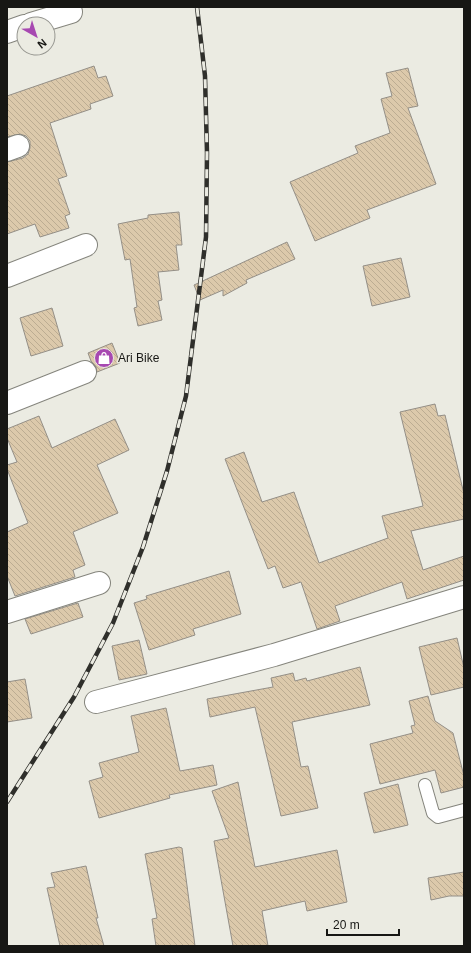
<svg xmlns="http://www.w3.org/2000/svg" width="471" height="953" font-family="Helvetica,sans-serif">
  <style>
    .building { fill: url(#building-back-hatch); stroke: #948f87 }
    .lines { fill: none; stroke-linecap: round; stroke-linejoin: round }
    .lane-casing { stroke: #85857d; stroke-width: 14 }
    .street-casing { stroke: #85857d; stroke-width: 24 }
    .lane { stroke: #fff; stroke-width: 12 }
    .street { stroke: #fff; stroke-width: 22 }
    .rail-casing { stroke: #2f2f2b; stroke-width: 4.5 }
    .rail { stroke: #ebebe2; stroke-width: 3; stroke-dasharray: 9; stroke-linecap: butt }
    .labels { text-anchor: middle; stroke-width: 3; stroke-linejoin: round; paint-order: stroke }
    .poi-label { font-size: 12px; fill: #171714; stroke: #ebebe2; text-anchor: start }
  </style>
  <defs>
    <pattern id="building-back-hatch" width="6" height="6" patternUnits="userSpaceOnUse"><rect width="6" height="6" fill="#dcc9ab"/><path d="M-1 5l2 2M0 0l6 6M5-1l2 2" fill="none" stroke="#bcac92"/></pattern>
  </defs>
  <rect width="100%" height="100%" fill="#ebebe2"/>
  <path class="building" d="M94,66L98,78L106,76L113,96L90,104L91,109L50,123L67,176L58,179L70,214L65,216L69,228L40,237L35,224L7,234V162L23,158L28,154L30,148V141L26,136L20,134L7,137V96Z
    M408,68L418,106L408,108L436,184L367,210L370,218L315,241L290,182L358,153L355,146L390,133L381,99L392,96L386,73Z
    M179,212L182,245H176L179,270L158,272L162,300L158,301L162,320L138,326L134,308L137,307L130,259L125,260L118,224L148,218V215Z
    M287,242L295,259L246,280L247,283L223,296V290L200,300L194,285Z
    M401,258L410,297L372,306L363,266Z
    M52,308L63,346L31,356L20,318Z
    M112,343L120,363L97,372L96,367L91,361L88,353Z
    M435,404L438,416L445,415L464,494V519L411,531L423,570L464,556V580L407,599L402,582L335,606L340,621L317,629L301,582L283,588L275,566L268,569L225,459L244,452L262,502L294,492L319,563L388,538L382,516L423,506L400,412Z
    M39,416L52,448L115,419L129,450L97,465L118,513L73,532L85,565L73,570L75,577L15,596L7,576V532L28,523L7,469V465L17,462L7,438V429Z
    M229,571L241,614L193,629L195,635L149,650L134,603L147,599L146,596Z
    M78,603L83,617L31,634L25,619Z
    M457,638L464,668V687L431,695L419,647Z
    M139,640L147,674L119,680L112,646Z
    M360,667L370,705L292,722L301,767L308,766L318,808L281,816L255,707L210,717L207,699L273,687L271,678L293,673L295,681L306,678L307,681Z
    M25,679L32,718L7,722V682Z
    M428,696L435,721L453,733L464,776V787L441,793L435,770L380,784L370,744L413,733L411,726L415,725L409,701Z
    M166,708L180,771L213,765L217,785L169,795L170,798L99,818L89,781L103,777L99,763L139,752L131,716Z
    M238,782L255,867L337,850L347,902L307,911L305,901L262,911L268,946H233L214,841L229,838L212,791Z
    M398,784L408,825L374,833L364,793Z
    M179,847L182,848L195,946H156L152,919L157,918L145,854Z
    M86,866L98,918H96L104,946H60L47,888L55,887L51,873Z
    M464,872V896H449L431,900L428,878Z"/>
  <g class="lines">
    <defs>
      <path id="lane" d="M425,785L433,813L438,817L464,810"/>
      <path id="street" d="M31,24L71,12
        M7,32L24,26
        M7,150L18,146
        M7,276L86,245
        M7,403L85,372
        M7,612L99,583
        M96,702L274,655L464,597"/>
    </defs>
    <use href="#lane" class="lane-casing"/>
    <use href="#street" class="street-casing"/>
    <use href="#lane" class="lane"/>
    <use href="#street" class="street"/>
    <defs>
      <path id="rail" d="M7,802L74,697L113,623L143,547L167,471L186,396L206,237L207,153L205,76L197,7"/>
    </defs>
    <use href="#rail" class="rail-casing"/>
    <use href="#rail" class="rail"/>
  </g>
  <defs>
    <symbol id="shop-disc" viewBox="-11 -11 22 22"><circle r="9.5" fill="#a748b1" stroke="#ebebe2"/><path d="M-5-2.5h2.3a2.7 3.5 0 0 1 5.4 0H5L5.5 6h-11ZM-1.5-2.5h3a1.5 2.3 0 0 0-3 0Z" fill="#fff"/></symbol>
  </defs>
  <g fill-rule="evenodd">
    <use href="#shop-disc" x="93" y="347" width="22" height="22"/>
  </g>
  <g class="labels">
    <g class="poi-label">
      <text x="118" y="362">Ari Bike</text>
    </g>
  </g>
  <rect width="471" height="953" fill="none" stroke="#171714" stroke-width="16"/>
  <g transform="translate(36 36) rotate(141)"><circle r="19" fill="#ebebe2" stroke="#969690"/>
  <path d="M0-3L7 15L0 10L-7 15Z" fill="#a748b1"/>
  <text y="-6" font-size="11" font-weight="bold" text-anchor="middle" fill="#171714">N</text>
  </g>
  <path d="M327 929v6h72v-6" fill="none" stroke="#171714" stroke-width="2"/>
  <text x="333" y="929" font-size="12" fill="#171714" stroke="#ebebe2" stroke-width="3" paint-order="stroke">20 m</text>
</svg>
